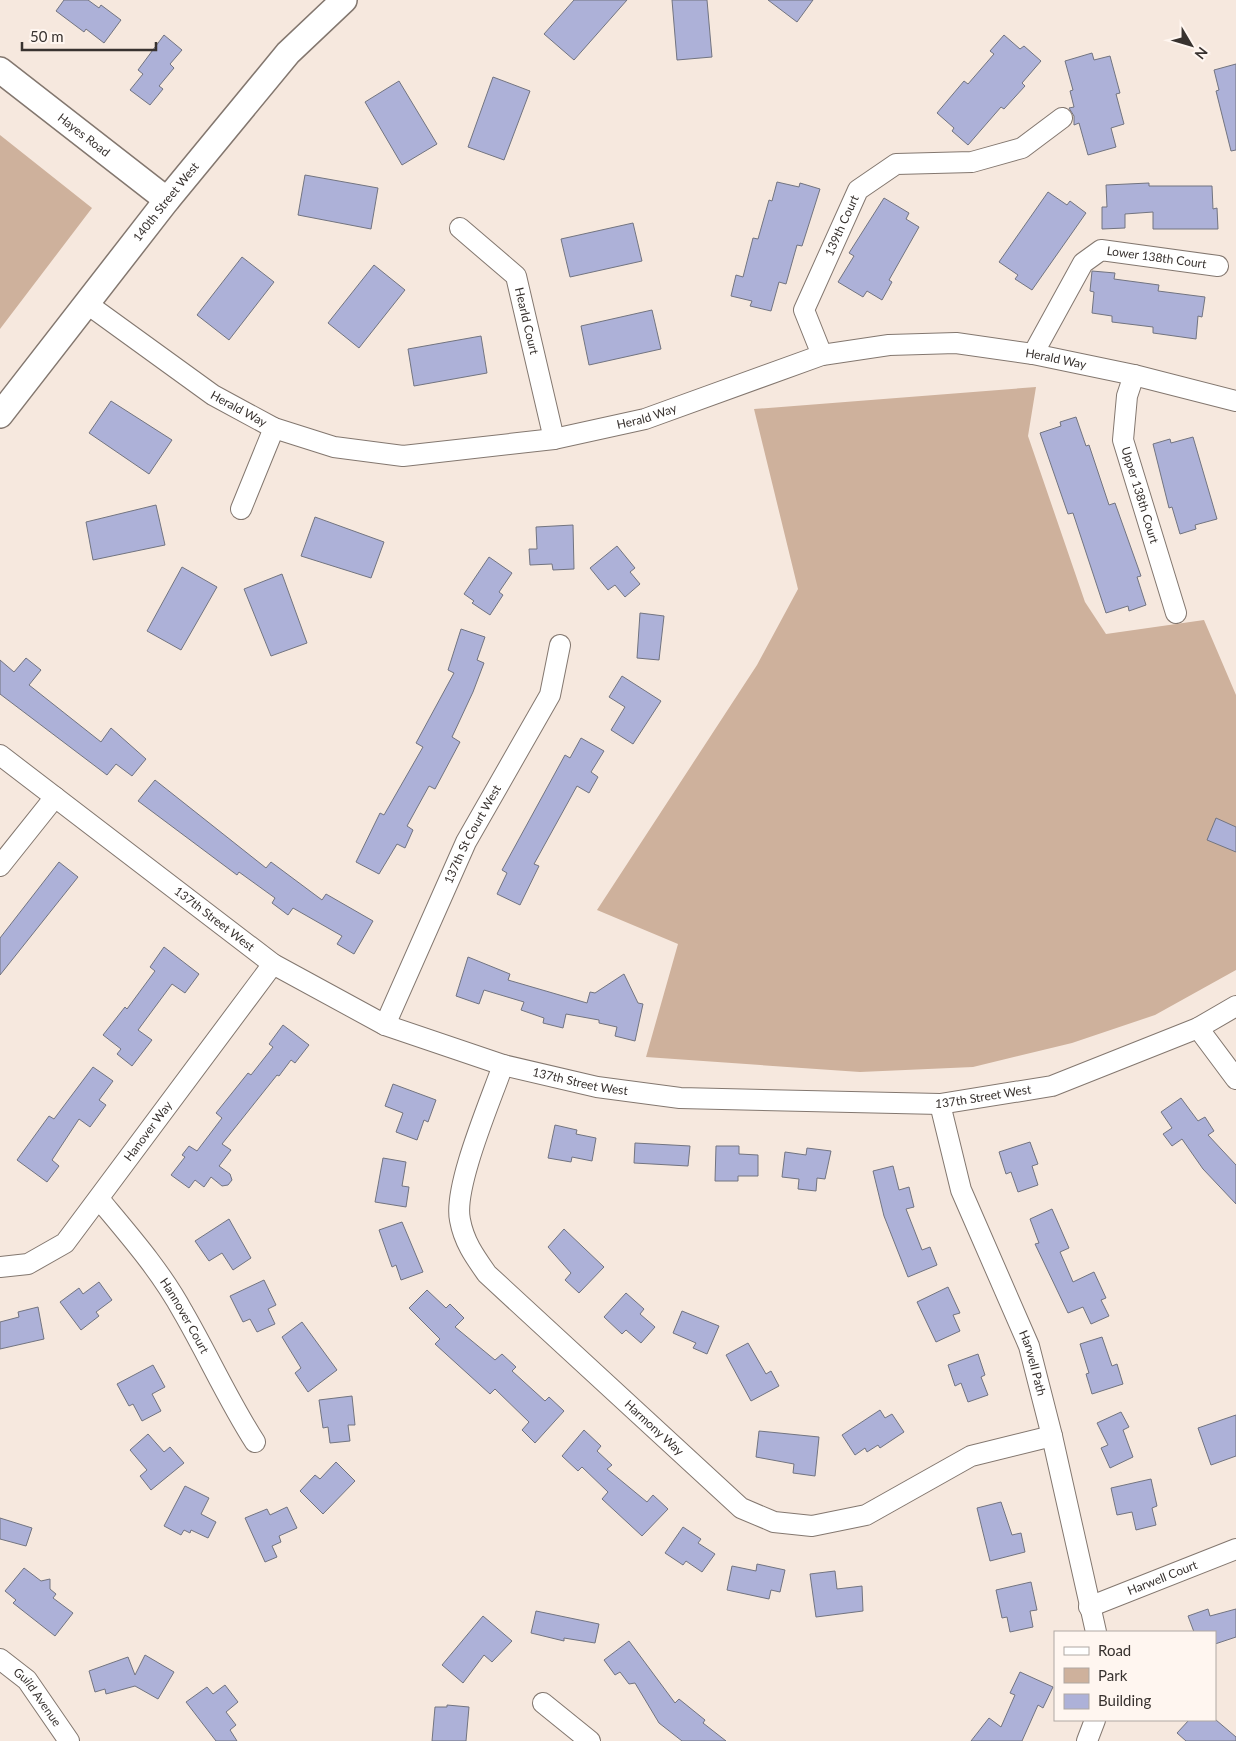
<svg xmlns="http://www.w3.org/2000/svg" width="1236" height="1741" font-family="Lato,sans-serif">
  <style>
    .green { fill: #ceb19c }
    .building { fill: #adb1d8; stroke: #727480 }
    .lines { fill: none; stroke-linecap: round; stroke-linejoin: round }
    .minor-casing { stroke: #83776f; stroke-width: 22 }
    .tertiary-casing { stroke: #83776f; stroke-width: 28 }
    .minor { stroke: #fff; stroke-width: 20 }
    .tertiary { stroke: #fff; stroke-width: 25 }
    .labels { text-anchor: middle; stroke-width: 4; stroke-linejoin: round; paint-order: stroke }
    .street-label { font-size: 12px; fill: #38322f; stroke: #fff6f0 }
  </style>
  <rect width="100%" height="100%" fill="#f6e8de"/>
  <path class="green" d="M0,135L92,208L0,329Z
    M1036,387L1028,436L1085,602L1106,634L1204,620L1236,695V970L1155,1015L1072,1043L973,1067L860,1072L646,1057L678,944L597,910L757,665L798,589L754,409Z"/>
  <path class="building" d="M64,0H88L99,8L101,5L121,20L104,43L86,29L84,32L56,11Z
    M574,0H627L574,60L544,34Z
    M672,0H707L712,57L677,60Z
    M768,0H813L797,22Z
    M164,35L182,50L170,64L174,68L159,86L163,89L150,105L130,90L143,74L138,70Z
    M1004,35L1020,49L1024,46L1041,61L1022,83L1025,86L1004,109L1001,107L968,145L952,131L954,128L937,113L964,81L968,84L994,54L990,51Z
    M1092,53L1094,60L1110,56L1120,93L1116,94L1124,124L1111,128L1116,147L1088,155L1079,123L1074,125V116L1069,108L1074,107L1070,91L1073,90L1065,61Z
    M1236,64V150L1231,151L1216,91L1219,90L1214,70Z
    M493,77L530,91L504,160L468,147Z
    M399,81L437,144L402,165L365,102Z
    M305,175L378,188L371,229L298,215Z
    M777,182L799,187L800,183L820,189L802,246L797,245L786,284L779,282L771,311L750,306L752,301L731,296L736,275L743,277L753,238L758,239L769,200L772,201Z
    M1149,183V186H1212L1213,209L1217,208L1218,229H1153V212L1125,214V228L1102,229V207H1107L1106,185Z
    M1048,192L1067,205L1070,201L1086,213L1032,290L1015,279L1018,275L999,262Z
    M884,198L909,213L906,219L919,227L889,280L892,282L882,300L867,291L863,297L838,282L854,256L849,253Z
    M633,223L642,261L570,277L561,239Z
    M242,257L274,282L229,340L197,315Z
    M374,265L405,290L359,348L328,323Z
    M1092,271L1115,273L1114,279L1159,285L1158,291L1205,297L1202,317L1198,316L1196,339L1153,333V327L1112,322V316L1092,313L1094,292L1090,291Z
    M652,310L661,349L589,365L581,326Z
    M481,336L487,373L414,386L408,349Z
    M111,401L172,440L149,474L89,433Z
    M1076,417L1086,446L1089,445L1109,505L1115,503L1141,576L1137,577L1146,605L1129,611L1128,606L1106,613L1073,513L1068,514L1040,433L1061,426L1060,422Z
    M1193,437L1217,519L1195,525L1196,529L1180,534L1172,507L1169,508L1153,444L1170,439L1171,443Z
    M156,505L165,545L93,560L86,522Z
    M315,517L384,542L371,578L301,556Z
    M573,525L574,569L553,570L552,564L530,565L529,549H537L536,527Z
    M617,546L635,568L630,572L640,584L625,597L615,585L608,590L590,568Z
    M489,557L512,573L499,592L503,595L490,615L472,603L474,601L464,594Z
    M182,567L217,587L181,650L147,631Z
    M282,574L307,643L271,656L244,589Z
    M640,613L664,616L659,660L637,658Z
    M461,629L485,637L477,660L484,663L473,692L452,737L460,742L435,789L429,786L407,826L413,830L405,848L397,844L379,874L356,862L380,813L384,815L423,747L416,743L454,673L448,670Z
    M26,658L41,670L29,685L101,742L111,728L146,759L132,776L116,764L107,775L0,694V660L14,672Z
    M622,676L661,701L633,744L611,730L625,707L609,697Z
    M581,738L604,751L591,772L598,777L589,793L577,786L534,864L539,866L520,905L497,894L507,873L502,870L565,755L570,758Z
    M155,780L266,868L271,862L322,900L326,894L373,921L354,954L337,944L342,936L293,908L288,915L272,903L275,898L239,872L237,875L138,801Z
    M1216,818L1236,827V852L1207,840Z
    M59,862L78,877L0,975V938Z
    M164,947L199,974L185,993L172,984L138,1030L152,1040L132,1066L117,1054L121,1049L103,1035L125,1007L127,1009L155,971L150,967Z
    M468,957L510,974L508,980L587,1003L590,992L595,993L624,974L638,1003L643,1004L635,1041L615,1036L617,1027L599,1023V1020L566,1014L563,1028L543,1023L544,1018L521,1010L524,1002L484,990L479,1004L456,996Z
    M283,1025L309,1045L295,1063L291,1060L279,1076L277,1075L222,1144L231,1150L219,1166L230,1174L232,1180L228,1185L222,1186L211,1177L204,1187L195,1180L189,1188L171,1175L185,1157L182,1155L189,1146L197,1151L222,1118L216,1113L248,1073L251,1075L273,1047L269,1044Z
    M93,1067L113,1081L99,1100L106,1105L90,1127L79,1119L52,1160L59,1166L47,1182L17,1160L49,1116L54,1119Z
    M393,1084L436,1100L428,1122L424,1120L417,1140L396,1132L403,1113L385,1106Z
    M1181,1098L1198,1121L1205,1117L1214,1131L1208,1135L1236,1165V1204L1203,1169L1182,1139L1172,1146L1163,1134L1172,1128L1161,1112Z
    M555,1125L577,1130L576,1134L596,1138L592,1161L572,1157L571,1162L548,1158Z
    M1030,1142L1038,1164L1032,1166L1038,1185L1018,1192L1011,1172L1006,1174L999,1152Z
    M635,1143L690,1146L688,1166L634,1163Z
    M716,1146H739V1154L758,1155V1176H738V1181H715Z
    M807,1148L831,1151L825,1179L817,1178L816,1191L798,1189L799,1179L782,1177L785,1152L806,1155Z
    M383,1158L406,1162L402,1186L409,1187L406,1207L375,1202Z
    M893,1166L899,1190L909,1187L914,1207L906,1209L922,1250L930,1247L937,1265L908,1277L884,1216L873,1171Z
    M1052,1209L1069,1248L1060,1252L1073,1282L1094,1272L1106,1298L1101,1300L1109,1316L1091,1324L1083,1307L1068,1313L1035,1244L1039,1243L1030,1219Z
    M229,1219L251,1258L233,1270L222,1253L209,1261L195,1241Z
    M402,1222L423,1272L401,1280L396,1265L392,1267L379,1230Z
    M564,1229L604,1267L579,1293L565,1280L571,1273L548,1247Z
    M264,1280L276,1305L268,1309L275,1324L257,1332L250,1319L243,1322L230,1296Z
    M99,1282L112,1300L96,1312L99,1316L81,1330L60,1302L79,1288L83,1294Z
    M948,1287L960,1313L953,1315L960,1331L936,1342L917,1302Z
    M427,1290L446,1308L450,1304L464,1318L455,1327L495,1360L502,1354L516,1367L512,1371L545,1401L549,1397L564,1411L535,1443L522,1430L529,1422L495,1389L490,1394L435,1344L440,1339L409,1308Z
    M626,1293L644,1309L640,1314L655,1327L641,1343L626,1330L622,1334L604,1317Z
    M38,1307L44,1339L0,1349V1322L19,1317L18,1312Z
    M682,1311L719,1326L707,1354L693,1348L696,1343L673,1333Z
    M302,1322L337,1370L308,1392L295,1373L301,1368L282,1337Z
    M1102,1337L1112,1366L1117,1364L1123,1384L1092,1394L1086,1374L1089,1373L1080,1344Z
    M748,1343L766,1374L771,1371L779,1386L751,1401L726,1355Z
    M978,1354L985,1375L981,1377L988,1395L968,1402L961,1383L955,1386L948,1365Z
    M153,1365L165,1387L152,1394L161,1411L142,1421L133,1404L129,1406L117,1384Z
    M352,1396L355,1425H348L350,1441L330,1443L328,1427L323,1428L319,1400Z
    M880,1410L885,1418L892,1414L904,1432L880,1448L878,1445L867,1452L865,1448L855,1455L842,1435Z
    M1121,1412L1129,1427L1123,1430L1133,1457L1110,1468L1101,1448L1108,1445L1097,1423Z
    M1236,1415V1456L1211,1465L1198,1428Z
    M584,1430L601,1446L597,1451L612,1465L607,1469L647,1502L653,1495L668,1509L642,1536L602,1499L608,1492L582,1467L578,1471L562,1456Z
    M759,1431L819,1437L815,1476L793,1473L794,1464L756,1457Z
    M148,1434L164,1452L170,1447L184,1463L151,1490L140,1476L147,1470L130,1450Z
    M336,1462L355,1481L323,1514L300,1491L315,1475L320,1479Z
    M1151,1479L1157,1506L1152,1508L1156,1525L1136,1530L1132,1512L1117,1515L1111,1488Z
    M185,1486L209,1498L201,1514L216,1522L208,1538L191,1530L190,1533L184,1530L181,1535L164,1526Z
    M1001,1502L1012,1535L1021,1533L1025,1552L990,1561L977,1508Z
    M287,1507L297,1528L279,1536L281,1542L272,1546L277,1557L265,1562L245,1518L267,1509L270,1515Z
    M0,1518L32,1528L26,1546L0,1539Z
    M683,1527L701,1539L698,1543L715,1554L702,1572L686,1561L683,1565L665,1553Z
    M757,1564L785,1570L780,1592L771,1590L769,1599L727,1590L732,1566L756,1571Z
    M24,1568L41,1581L50,1579V1589L56,1594L53,1598L73,1613L55,1636L13,1603L16,1600L5,1591Z
    M835,1571L837,1589L862,1586L863,1611L816,1617L810,1574Z
    M1031,1582L1037,1610L1030,1611L1033,1627L1010,1632L1007,1617L1002,1618L996,1590Z
    M1208,1609L1210,1616L1236,1609V1637L1215,1644V1632H1194L1188,1616Z
    M536,1611L599,1624L595,1643L564,1638V1641L531,1633Z
    M483,1616L512,1641L492,1662L484,1655L463,1683L442,1665Z
    M629,1641L675,1703L679,1699L705,1720L703,1723L726,1741H682L659,1723L635,1683L629,1684L620,1672L615,1675L604,1660Z
    M145,1655L174,1672L158,1699L135,1686L106,1694L105,1689L95,1692L89,1671L128,1657L135,1675Z
    M1020,1672L1053,1687L1043,1708L1038,1705L1022,1741H971L989,1718L1001,1727L1015,1695L1010,1693Z
    M225,1685L238,1702L226,1712L236,1725L230,1730L237,1741H216L186,1702L207,1687L213,1694Z
    M447,1705L469,1707L466,1741H432L435,1707H447Z
    M1189,1720H1216L1236,1737V1741H1186L1177,1733Z"/>
  <g class="lines">
    <defs>
      <g id="minor">
        <path id="s1" d="M460,228L516,276L554,439"/>
        <path id="s2" d="M86,303L213,395L274,428L334,447L403,456L554,439L645,419L822,355L889,345L956,343L1033,354L1134,375L1236,401"/>
        <path id="s3" d="M1033,354L1083,263L1101,250L1218,266"/>
        <path id="s4" d="M822,355L804,310L858,190L896,164L972,162L1022,148L1062,118"/>
        <path id="s5" d="M1134,375L1127,396L1123,440L1176,613"/>
        <path d="M241,509L274,428"/>
        <path id="s6" d="M0,755L273,964L385,1025L503,1065L597,1087L680,1098L940,1104L1052,1086L1198,1028L1236,1006"/>
        <path d="M0,866L55,797"/>
        <path id="s7" d="M385,1025L466,842L550,695L560,645"/>
        <path d="M1198,1028L1236,1079"/>
        <path id="s8" d="M503,1065C491,1100 453,1187 460,1220C464,1242 475,1257 487,1274L741,1508L774,1522L812,1526L866,1515L971,1456L1052,1436"/>
        <path id="s9" d="M940,1104L961,1190L1029,1346L1052,1436L1096,1632"/>
        <path id="s10" d="M99,1199C129,1235 160,1270 183,1312C208,1355 228,1400 255,1442"/>
        <path id="s11" d="M0,1267L28,1264L65,1243L273,964"/>
        <path id="s12" d="M1089,1607L1236,1549"/>
        <path id="s13" d="M0,1659L27,1680L69,1741"/>
        <path d="M543,1703L590,1741"/>
        <path d="M1087,1741L1095,1720"/>
      </g>
      <g id="tertiary">
        <path id="s14" d="M0,70L167,200"/>
        <path id="s15" d="M0,415L167,200L288,53L344,0"/>
      </g>
    </defs>
    <use href="#minor" class="minor-casing"/>
    <use href="#tertiary" class="tertiary-casing"/>
    <use href="#minor" class="minor"/>
    <use href="#tertiary" class="tertiary"/>
  </g>
  <g class="labels">
    <g class="street-label">
      <text dy="4" stroke="none"><textPath href="#s14" startOffset="106">Hayes Road</textPath></text>
      <text dy="4" stroke="none"><textPath href="#s15" startOffset="270">140th Street West</textPath></text>
      <text dy="4" stroke="none"><textPath href="#s4" startOffset="141">139th Court</textPath></text>
      <text dy="4" stroke="none"><textPath href="#s3" startOffset="182">Lower 138th Court</textPath></text>
      <text dy="4" stroke="none"><textPath href="#s1" startOffset="120">Hearld Court</textPath></text>
      <text dy="4" stroke="none"><textPath href="#s2" startOffset="1028">Herald Way</textPath></text>
      <text dy="4" stroke="none"><textPath href="#s2" startOffset="186">Herald Way</textPath></text>
      <text dy="4" stroke="none"><textPath href="#s2" startOffset="606">Herald Way</textPath></text>
      <text dy="4" stroke="none"><textPath href="#s5" startOffset="124">Upper 138th Court</textPath></text>
      <text dy="4" stroke="none"><textPath href="#s7" startOffset="210">137th St Court West</textPath></text>
      <text dy="4" stroke="none"><textPath href="#s6" startOffset="270">137th Street West</textPath></text>
      <text dy="4" stroke="none"><textPath href="#s6" startOffset="675">137th Street West</textPath></text>
      <text dy="4" stroke="none"><textPath href="#s6" startOffset="1080">137th Street West</textPath></text>
      <text dy="4" stroke="none"><textPath href="#s11" startOffset="210">Hanover Way</textPath></text>
      <text dy="4" stroke="none"><textPath href="#s10" startOffset="145">Hannover Court</textPath></text>
      <text dy="4" stroke="none"><textPath href="#s9" startOffset="276">Harwell Path</textPath></text>
      <text dy="4" stroke="none"><textPath href="#s8" startOffset="450">Harmony Way</textPath></text>
      <text dy="4" stroke="none"><textPath href="#s12" startOffset="79">Harwell Court</textPath></text>
      <text dy="4" stroke="none"><textPath href="#s13" startOffset="54">Guild Avenue</textPath></text>
    </g>
  </g>
  <rect x="1054" y="1631" width="162" height="90" fill="#fff6f0" stroke="#afa8a3"/>
  <rect x="1064" y="1647" width="25" height="8" fill="#ffffff" stroke="#afa8a3"/>
  <text x="1098" y="1656" font-size="15" fill="#38322f">Road</text>
  <rect x="1064" y="1668" width="25" height="15" fill="#ceb19c" stroke="#afa8a3"/>
  <text x="1098" y="1681" font-size="15" fill="#38322f">Park</text>
  <rect x="1064" y="1694" width="25" height="15" fill="#adb1d8" stroke="#afa8a3"/>
  <text x="1098" y="1706" font-size="15" fill="#38322f">Building</text>
  <g transform="translate(1191 45) rotate(128)" stroke="#fff6f0" stroke-width="4" paint-order="stroke">
  <path d="M0-4L9 19L0 12L-9 19Z" fill="#38322f"/>
  <text y="-8" font-size="14" font-weight="bold" text-anchor="middle" fill="#38322f">N</text>
  </g>
  <path d="M22 42v8h134v-8" fill="none" stroke="#38322f" stroke-width="2.5"/>
  <text x="30" y="42" font-size="15" fill="#38322f" stroke="#fff6f0" stroke-width="4" paint-order="stroke">50 m</text>
</svg>
